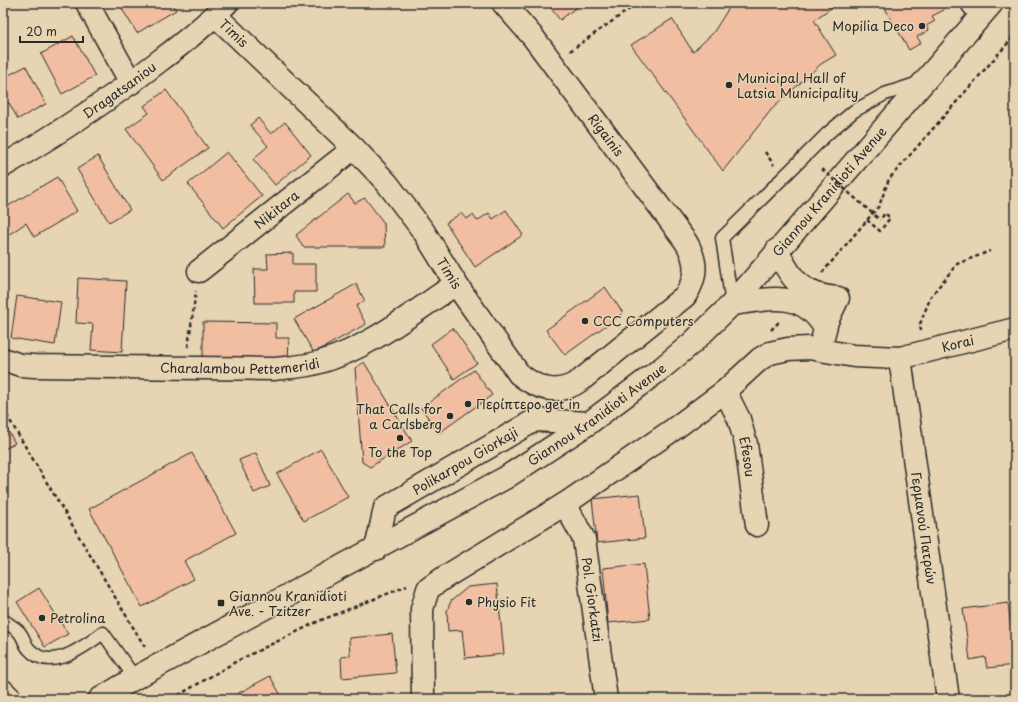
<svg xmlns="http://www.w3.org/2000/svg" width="1018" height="702" font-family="'Playpen Sans',sans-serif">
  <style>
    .building { fill: #f1bea2; stroke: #2b2b2b }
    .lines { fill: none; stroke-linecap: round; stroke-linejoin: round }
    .lane-casing { stroke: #2b2b2b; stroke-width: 15 }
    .street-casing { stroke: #2b2b2b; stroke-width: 25 }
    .primary-casing { stroke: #2b2b2b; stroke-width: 25 }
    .path { stroke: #2b2b2b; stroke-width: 2.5; stroke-dasharray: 4 3; stroke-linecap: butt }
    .lane { stroke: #e7d4b2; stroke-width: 12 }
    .street { stroke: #e7d4b2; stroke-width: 22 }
    .primary { stroke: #e7d4b2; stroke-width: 22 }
    .path-bridge { stroke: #2b2b2b; stroke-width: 2.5; stroke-dasharray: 4 3; stroke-linecap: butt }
    .poi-dot { fill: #2b2b2b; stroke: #e7d4b2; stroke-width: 1.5 }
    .labels { text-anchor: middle; stroke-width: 3; stroke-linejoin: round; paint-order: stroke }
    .poi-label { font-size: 13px; fill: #2b2b2b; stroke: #e7d4b2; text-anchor: start }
    .street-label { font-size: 13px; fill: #2b2b2b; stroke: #e7d4b2 }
  </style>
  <rect width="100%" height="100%" fill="#e7d4b2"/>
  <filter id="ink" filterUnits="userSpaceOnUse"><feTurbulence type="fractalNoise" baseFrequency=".025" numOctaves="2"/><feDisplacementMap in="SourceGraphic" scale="8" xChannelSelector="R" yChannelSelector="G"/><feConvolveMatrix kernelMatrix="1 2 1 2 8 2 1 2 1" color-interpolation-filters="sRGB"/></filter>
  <g filter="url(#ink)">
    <path class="building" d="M132,3H171L176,10L137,33L122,9Z
      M547,3H582L560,20Z
      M732,3H834L835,5L814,20L836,55L821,64L771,110L723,171L631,45L672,19L693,52L713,33Z
      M882,3H940L944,10L932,16L935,21L926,26L929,30L917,37L921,43L909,50Z
      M73,36L95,76L62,94L41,54Z
      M26,66L46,104L18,119L9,103L3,106V78Z
      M166,90L208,148L163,180L126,129L149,113L144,106Z
      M258,118L271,134L285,122L311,155L275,185L253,159L268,146L250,125Z
      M227,152L262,196L223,228L188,184Z
      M98,156L130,210L109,222L77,169Z
      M57,177L77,211L34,237L26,223L8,235L3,227V209Z
      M348,194L355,203L365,198L384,223L385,247H303L296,235Z
      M506,210L523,235L475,267L446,223L461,213L466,219L473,215L477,221L489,213L493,219Z
      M293,253V264H316V292H294V303H255L254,269H268L267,254Z
      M78,278L126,281L122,352L91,350L93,324L76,323Z
      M356,284L365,301L356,306L366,324L314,353L294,319Z
      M605,287L623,313L565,355L546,330Z
      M17,296L61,302L55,345L11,338Z
      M203,322L276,323V338H289L288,362L203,361Z
      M453,328L477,363L454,379L431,344Z
      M364,362L412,441L370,467L362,462L355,368Z
      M474,370L492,395L439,433L421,408Z
      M3,422L15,443L3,450Z
      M321,449L348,497L304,521L277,474Z
      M192,453L236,533L184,561L194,579L142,607L89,509Z
      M256,453L270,486L254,493L239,460Z
      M640,494L645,538L597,543L592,499Z
      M644,564L650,619L608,623L603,568Z
      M497,584L504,654L465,658L462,630L448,631L447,611L451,601L468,587Z
      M39,588L68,634L45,647L17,602Z
      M1008,603L1015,665L987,668L985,657L970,660L963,609Z
      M392,634L396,673L342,678L341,657L350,656L349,638Z
      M270,676L283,699H228Z
      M350,696V699H308V697Z"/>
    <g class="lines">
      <defs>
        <path id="lane" d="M732,304L722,238L828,133L854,111L885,94L919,83
          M3,620C8,624 16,628 20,633C24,638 25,645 29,649C51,674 84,646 103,633L135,678"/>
        <g id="street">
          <path d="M87,3L131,83"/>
          <path d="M972,3L981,15"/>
          <path id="s1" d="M215,15L354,148L387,183L424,232L456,284L519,374C539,390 559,396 581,380L685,296C697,278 698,262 686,242L533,37L503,3"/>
          <path id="s2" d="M3,166C57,134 108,101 158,62C182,44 206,25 227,3"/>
          <path d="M777,250C791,280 803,296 838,298L827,321L820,349"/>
          <path id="s3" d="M199,271L354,148"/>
          <path d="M732,304C772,299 801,289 825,328"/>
          <path id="s4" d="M900,358L948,699"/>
          <path id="s5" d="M3,359L20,365L34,366L274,369C289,367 305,367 320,362C370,348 413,312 456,284"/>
          <path id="s6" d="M725,391L739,419L746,444L757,525"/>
          <path id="s7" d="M565,504L584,539L606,699"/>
          <path id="s8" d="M376,549L385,508L535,420L589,423"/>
          <path d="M3,691L11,699"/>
          <path id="s9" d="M423,699L422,609L428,589L445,577L565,504L674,429L725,391L760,359L770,353L788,349L809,348L854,356L900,358L1015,329"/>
        </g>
        <g id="primary">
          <path id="s10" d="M100,699L135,678L505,478L589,423L662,368L692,343L732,304L992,3"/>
        </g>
      </defs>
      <use href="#lane" class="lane-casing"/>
      <use href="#street" class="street-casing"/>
      <use href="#primary" class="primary-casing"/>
      <path class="path" d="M570,51L638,3
        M765,152L774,165
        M867,220L880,231L890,218L885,213L880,220
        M822,273L879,206L889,179L1015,35
        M771,330L779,322
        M921,331L920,324L931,296L957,264L990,251
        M188,347L196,291
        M3,409L146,649
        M172,699L237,661L319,621L407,586"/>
      <use href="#lane" class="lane"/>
      <use href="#street" class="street"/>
      <use href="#primary" class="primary"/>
      <path class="path-bridge" d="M822,169L880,220"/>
    </g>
  </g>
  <g class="poi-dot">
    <circle cx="922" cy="26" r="4"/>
    <circle cx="729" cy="85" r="4"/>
    <circle cx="585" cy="321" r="4"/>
    <circle cx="468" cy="404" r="4"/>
    <circle cx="450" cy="416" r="4"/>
    <circle cx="400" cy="438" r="4"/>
    <circle cx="469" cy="602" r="4"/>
    <rect x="217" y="599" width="8" height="8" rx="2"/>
    <circle cx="42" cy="618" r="4"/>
  </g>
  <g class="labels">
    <g class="poi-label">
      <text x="914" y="31" text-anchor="end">Mopilia Deco</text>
      <text x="737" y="83">Municipal Hall of<tspan x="737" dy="15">Latsia Municipality</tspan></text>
      <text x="593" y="326">CCC Computers</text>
      <text x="476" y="409">Περίπτερο get in</text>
      <text x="442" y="414" text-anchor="end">That Calls for<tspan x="442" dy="15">a Carlsberg</tspan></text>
      <text x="400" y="457" text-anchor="middle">To the Top</text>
      <text x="229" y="601">Giannou Kranidioti<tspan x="229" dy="15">Ave. - Tzitzer</tspan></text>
      <text x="477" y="607">Physio Fit</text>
      <text x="50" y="623">Petrolina</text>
    </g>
    <g class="street-label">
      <text dy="5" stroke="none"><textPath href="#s1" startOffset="26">Timis</textPath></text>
      <text dy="5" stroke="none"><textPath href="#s2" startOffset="139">Dragatsaniou</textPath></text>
      <text transform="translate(606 135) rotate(53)" y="5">Rigainis</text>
      <text dy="5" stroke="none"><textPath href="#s10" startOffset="897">Giannou Kranidioti Avenue</textPath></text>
      <text dy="5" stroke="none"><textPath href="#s3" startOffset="99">Nikitara</textPath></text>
      <text dy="5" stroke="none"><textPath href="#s1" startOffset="350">Timis</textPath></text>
      <text dy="5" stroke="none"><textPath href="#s9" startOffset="718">Korai</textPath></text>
      <text dy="5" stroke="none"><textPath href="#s5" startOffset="238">Charalambou Pettemeridi</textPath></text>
      <text dy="5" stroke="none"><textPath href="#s10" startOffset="573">Giannou Kranidioti Avenue</textPath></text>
      <text dy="5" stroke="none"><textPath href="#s6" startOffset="70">Efesou</textPath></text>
      <text dy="5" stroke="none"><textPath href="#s8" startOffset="135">Polikarpou Giorkaji</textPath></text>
      <text dy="5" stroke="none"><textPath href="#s4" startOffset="172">Γερμανού Πατρών</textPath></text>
      <text dy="5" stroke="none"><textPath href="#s7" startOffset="101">Pol. Giorkatzi</textPath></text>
    </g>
  </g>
  <rect width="1018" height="702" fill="none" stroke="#e7d4b2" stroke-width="16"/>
  <rect x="8" y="8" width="1002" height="686" fill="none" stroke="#2b2b2b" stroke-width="1.5" filter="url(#ink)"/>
  <path d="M20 36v6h63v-6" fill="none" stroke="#2b2b2b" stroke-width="2"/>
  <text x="26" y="36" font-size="12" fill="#2b2b2b" stroke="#e7d4b2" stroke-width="3" paint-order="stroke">20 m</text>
</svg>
